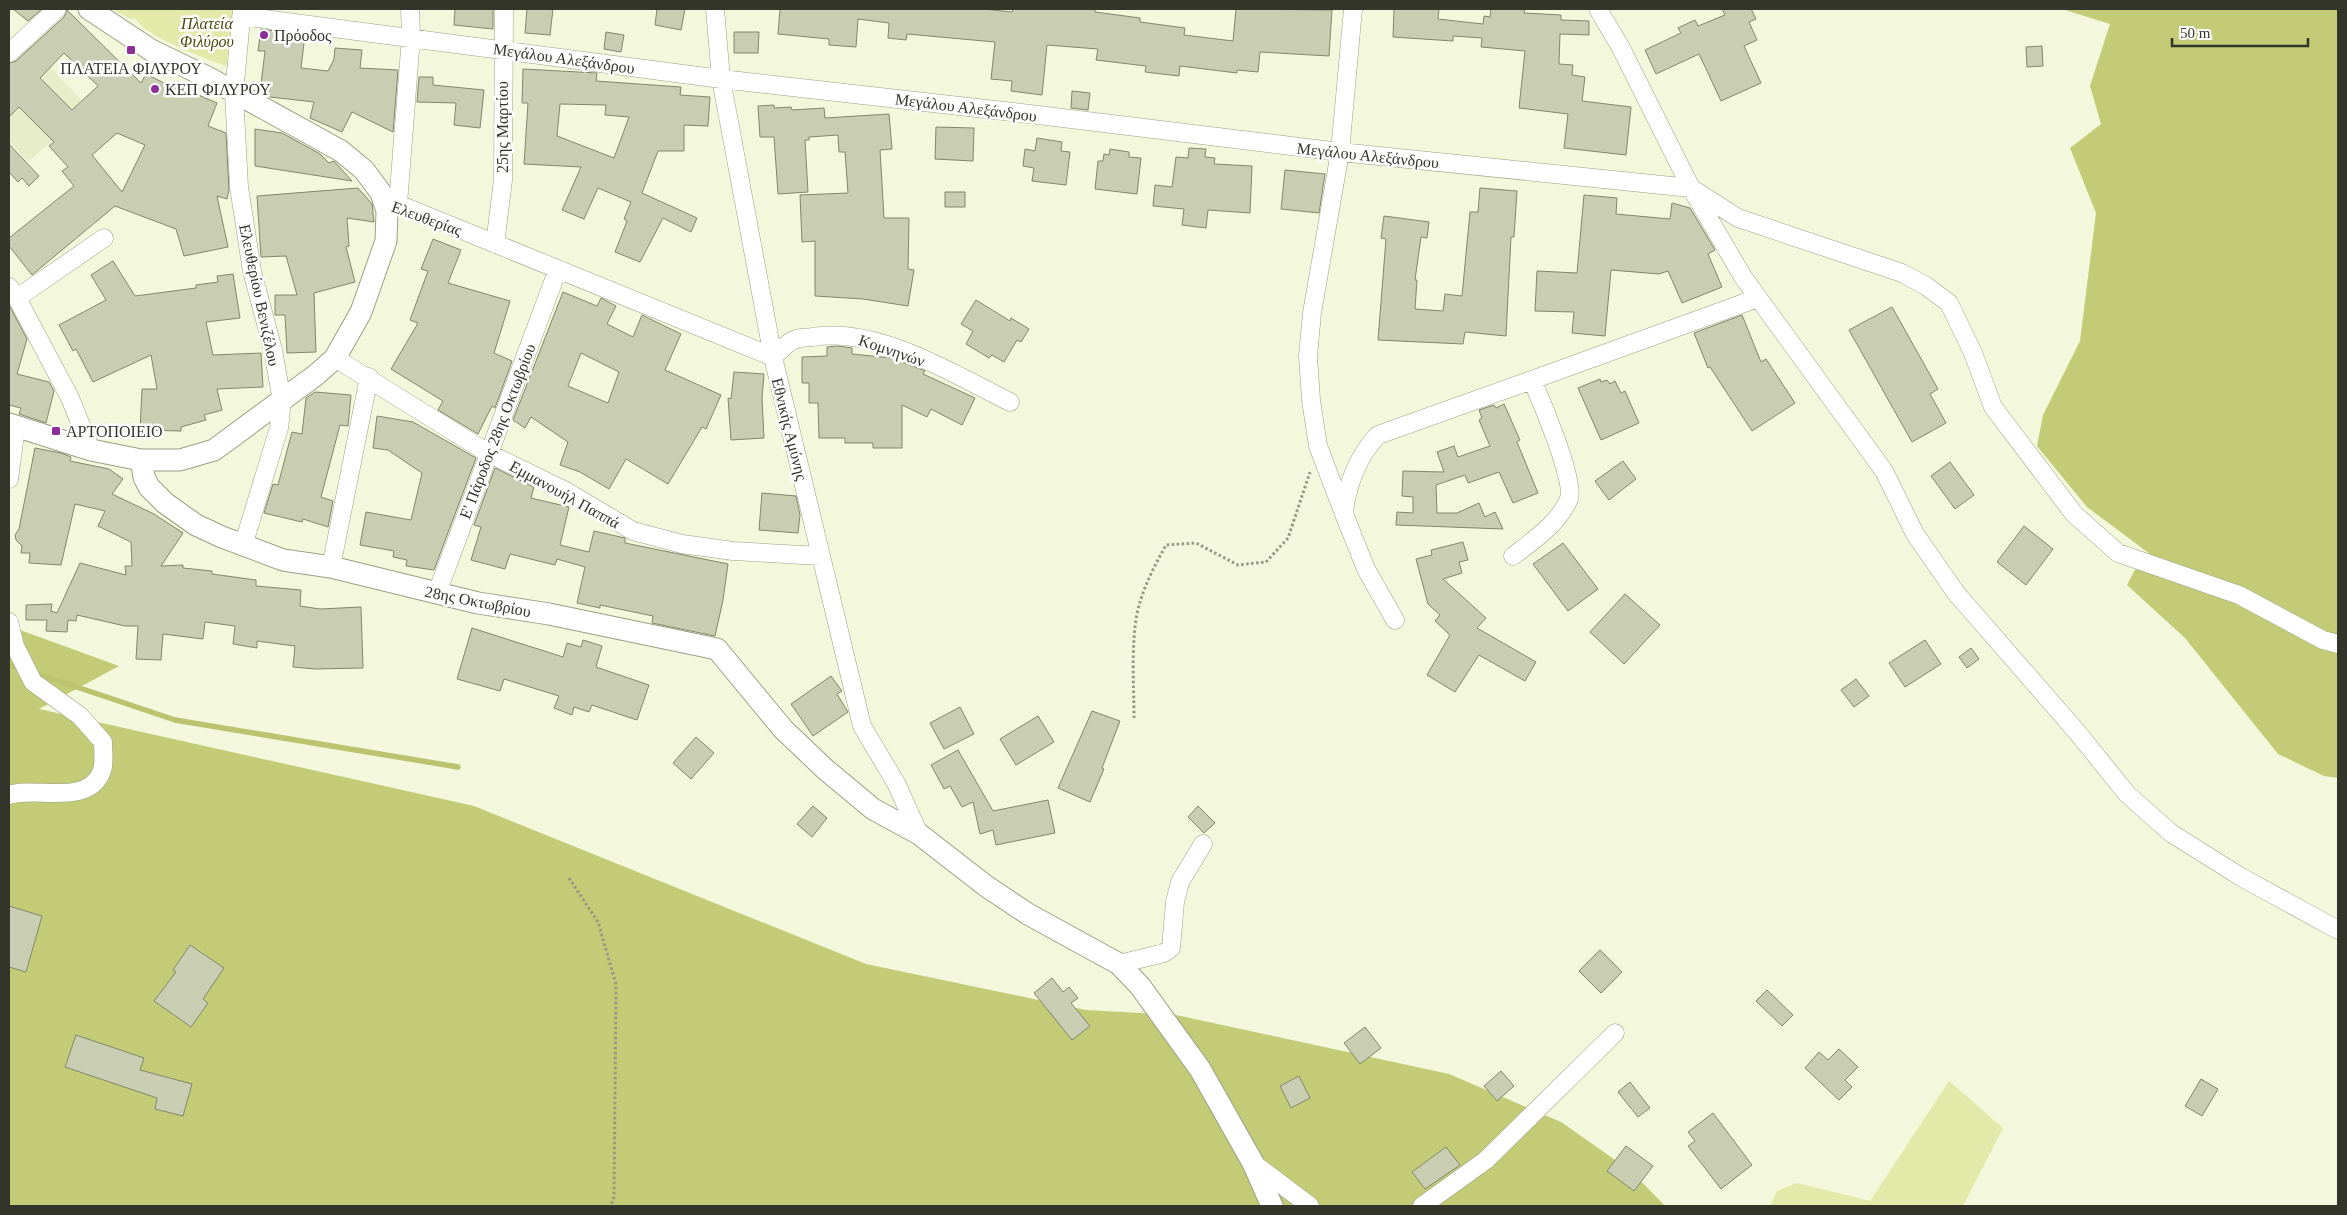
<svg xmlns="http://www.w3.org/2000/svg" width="2347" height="1215" font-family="Georgia,serif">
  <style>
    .built { fill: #e8edc9 }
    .green { fill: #e3eaa9 }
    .forest { fill: #c3cb76 }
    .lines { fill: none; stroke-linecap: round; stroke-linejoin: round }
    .stream { stroke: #bbc36e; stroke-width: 5.5 }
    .building { fill: #c9cdb1; stroke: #83866d; fill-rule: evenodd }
    .minor-casing { stroke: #9c9f85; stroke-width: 19 }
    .tertiary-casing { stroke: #9c9f85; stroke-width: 23 }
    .path { stroke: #969884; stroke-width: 3; stroke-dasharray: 2.5 2.5; stroke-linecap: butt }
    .minor { stroke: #fff; stroke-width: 18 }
    .tertiary { stroke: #fff; stroke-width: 21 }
    .poi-dot { fill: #8d2f99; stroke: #fff; stroke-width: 2 }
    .labels { text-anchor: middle; stroke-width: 5; stroke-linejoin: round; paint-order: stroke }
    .park-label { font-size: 16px; font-style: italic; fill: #474b08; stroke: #fff }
    .poi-label { font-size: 16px; fill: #34352a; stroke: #fff; text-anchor: start }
    .street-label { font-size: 16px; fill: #34352a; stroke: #fff }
  </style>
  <rect width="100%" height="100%" fill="#f3f7db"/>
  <path class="built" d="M26,40L88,108L28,162L9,140V55Z"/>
  <path class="green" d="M112,9H235L226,66C206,59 157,40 142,26C139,23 138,21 134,18L131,19Z
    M1949,1081L2003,1128L1963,1206H1770L1777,1191L1797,1183L1870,1201Z"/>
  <path class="forest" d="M2062,9H2338V778L2324,776L2278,754L2185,638L2127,585L2139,562L2154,557L2087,507L2037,446L2043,415L2080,341L2096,213L2070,148L2101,124L2090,86L2110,24Z
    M9,626L119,666L39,709L474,806L866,964L1086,1010L1176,1015L1449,1074L1561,1122L1631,1171L1665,1206H9Z"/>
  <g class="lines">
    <path class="stream" d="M9,665L23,669
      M32,672L175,720L458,767"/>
  </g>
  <path class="building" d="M13,9H42L28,21Z
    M455,9H493V29L454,25Z
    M527,9H553L550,35L525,33Z
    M657,9H685L681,30L655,25Z
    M780,9H983L1012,12L1013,9H1095V12L1140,18V22L1185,28L1184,35L1233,41L1236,9L1332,10L1329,56L1260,52L1258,72L1237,70V73L1180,66L1179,76L1145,72L1146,66L1096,60L1098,49L1047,45L1042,95L1011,91L1012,81L991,79L995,42L907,34L906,40L888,38L889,23L858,19L856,47L829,45V39L778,34Z
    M1394,9H1439L1438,19L1483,24L1484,16L1490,17L1491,9H1525L1524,13L1561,15V20L1589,21V35L1560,34L1559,64L1573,65L1572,75L1585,77L1582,101L1631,107L1626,155L1564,148L1568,114L1519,108L1525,51L1481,47L1482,38L1453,36V41L1393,37Z
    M1722,9H1751L1756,19L1749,22L1757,40L1744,46L1761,83L1721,101L1699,54L1656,74L1645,50L1681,33L1678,28L1695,20L1698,26L1725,15Z
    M67,10L141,83L146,74L172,87L173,84L217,103L208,126L226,133L229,190L227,199L217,196L228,247L184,256L176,229L115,206L32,275L9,246V238L74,186L62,171L68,167L49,146L54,142L19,107L9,117V63L16,61L64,17ZM64,53L98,86L72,110L40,78ZM117,133L145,145L122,192L92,155Z
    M261,29L305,35L301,68L328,71L334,59L335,48L362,50L360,68L398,70L393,132L352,112L342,132L310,118L314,102L270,97L260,92L265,51H258Z
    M606,32L624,35L621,52L604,49Z
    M734,32H759L758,53H734Z
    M2042,46L2043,66L2027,67L2026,47Z
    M523,69L597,73L596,81L681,87L680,95L710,97L708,126L684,125V151H658L642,193L697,218L691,232L663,218L640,262L615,252L627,221L624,219L631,202L598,188L584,219L562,210L581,167L524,164L528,103H522ZM560,104L606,105L605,115L629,117L614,158L557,136Z
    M419,77H433V85L484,90L480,128L454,125L456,103L417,102Z
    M1072,91L1090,93L1088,110L1071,108Z
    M774,105V108L791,107L792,110L824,108L825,118L889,114L892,149L880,150L884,218H909L908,269L914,270L908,306L863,299L815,296V241L802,242L800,195L848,193L845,152H839L838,135L809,137V140H805L808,192L778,194L774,137H760L758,106Z
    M936,127L974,128L973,161L935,159Z
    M255,129L282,133L320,154L329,163L334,161L352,181L255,166Z
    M1037,138L1062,142L1061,151L1070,152L1066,185L1032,181L1034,168L1023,166L1025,149L1035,151Z
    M9,144L39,176L29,186L22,178L18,182L9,172Z
    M1189,148L1206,149L1205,157L1215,158L1214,164L1252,166L1250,213L1208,210L1206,228L1182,225L1184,209L1153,206L1155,185L1172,187L1176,157L1188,158Z
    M1110,149L1129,152V157L1141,158L1137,194L1095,189L1098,161H1103L1104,154L1109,155Z
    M1285,170L1325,174L1319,213L1281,209Z
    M358,188L372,204L374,222L347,218L349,246L346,247L355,282L314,293L316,352L287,353L285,315H275V295H297L286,256L261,257L257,196Z
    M1480,188L1517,191L1514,237H1511L1506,336L1465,332L1463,344L1378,340L1386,239L1381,238L1384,216L1429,222L1427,238L1421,237L1415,280H1417L1415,309L1443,311L1445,294L1462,296L1470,212H1478Z
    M945,192H965V207H945Z
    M1584,195L1617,198L1616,214L1670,219L1672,203L1690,208L1715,250L1708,254L1722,287L1682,303L1668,271L1659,274L1611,270L1605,336L1572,333L1574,312L1535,311L1537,271L1577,273Z
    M433,239L461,250L448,283L510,301L494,353L512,361L495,408L492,406L478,434L438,410L443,401L391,369L418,323L410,320L428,271L421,269Z
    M113,261L135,296L196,288V285L218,282L217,276L233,274L240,318L206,322L213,355L261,353L263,387L217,389L222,410L204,415L206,420L181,427V431L140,430L142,389H157L151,355L93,382L76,349L73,351L59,325L106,300L91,275Z
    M563,292L597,306L601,298L616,306L607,324L633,337L642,315L681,334L665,370L721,395L706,429L702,427L668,484L626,459L609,489L580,472L560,465L568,442L531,417L525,428L513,420ZM581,353L619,372L608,403L568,386Z
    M976,300L1010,321L1011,318L1029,329L1021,342L1017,340L1004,362L992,355L989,358L966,344L973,331L961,324Z
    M9,305L27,339L17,374L49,382L54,391L46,423L19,414L21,408L9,405Z
    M1892,307L1938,389L1930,394L1946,423L1912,442L1849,330Z
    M1742,315L1761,362L1766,359L1795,403L1752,431L1710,367L1708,368L1694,333Z
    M837,346L852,348V354L892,358L910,365L925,371L923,374L975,398L962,425L931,409L927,417L902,405V448H873V443H845V438H819L818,403H809V383H802V357L827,356V347Z
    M734,372L764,374L762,398L764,438L731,440L728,398L731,399Z
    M1600,379L1601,382L1607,380L1610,384L1615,381L1621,393L1625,391L1639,423L1601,440L1578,388Z
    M315,392L351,395L348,426L340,425L321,497L333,501L328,527L303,519L302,522L264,513L273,484L278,485L292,432L302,434L306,398Z
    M1504,404L1520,440L1517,442L1538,493L1513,503L1499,472L1468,483L1465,475L1436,485L1437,513H1457L1479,503L1485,517L1495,512L1503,529L1396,525L1397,512L1413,513V497L1402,496L1403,471L1444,472L1437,452L1454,446L1458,457L1490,446L1479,420L1482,418L1479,410L1494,405L1496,408Z
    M377,416L413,422L476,458L434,570L406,566L407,560L393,557L394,551L360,545L366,512L411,520L422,473L388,450L373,448Z
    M35,448L61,453L71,457L70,461L109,469L123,479L112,494L154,514L183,533L161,566L183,565V568L212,571V574L256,580V586L301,590L300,606L320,609L361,607L363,668L315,669L293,667L295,646L257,641V648L233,644L235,626L205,622L203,639L163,634L161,660L136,659L138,626H125L77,615L76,621L68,620L67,632L46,631L47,620H26V605L52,604L51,611L57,613L80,563L126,575L125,566H132L131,542L98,526L105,511L75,504L61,565L29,563L30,553H21L22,546L16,540L15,535L19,529Z
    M1623,461L1636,479L1609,500L1595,481Z
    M1950,462L1974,495L1955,509L1931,476Z
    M495,468L534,487L531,498L569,507L560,545L589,552L594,531L625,538V543L728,564L723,600L715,636L652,623L653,616L600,605V608L577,603L585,567L557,559L555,565L510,554L505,569L471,560L481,527L474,525Z
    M762,493L796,496L800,515L798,533L759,530Z
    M2024,526L2053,549L2026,585L1997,562Z
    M1463,542L1468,560L1459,562L1462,573L1443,579L1486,618L1477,628L1536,662L1525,681L1479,655L1455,692L1427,675L1450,635L1435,621L1440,615L1428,604L1416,559L1432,555L1431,550Z
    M1563,543L1598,589L1568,611L1533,564Z
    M1625,594L1660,625L1624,664L1590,632Z
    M472,628L563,657L567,643L581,647L583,640L602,646L596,667L649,685L637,720L592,705L589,712L574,707L572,715L554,708L559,696L504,679L500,691L457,679Z
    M1925,640L1941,664L1905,687L1889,663Z
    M1971,648L1979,659L1967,668L1959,657Z
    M831,676L842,691L837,694L848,712L813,736L791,704Z
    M1856,679L1869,696L1854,707L1841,690Z
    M960,707L974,734L944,749L930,723Z
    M1092,711L1120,721L1102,768L1104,769L1090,802L1058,788Z
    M1038,716L1054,742L1016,765L1000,739Z
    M696,737L714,753L691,779L673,763Z
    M958,750L993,811L1048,800L1055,833L996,845L993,830L980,834L973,802L962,807L950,786L944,789L931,765Z
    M813,806L827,818L812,837L797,824Z
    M1198,806L1215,823L1204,833L1188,817Z
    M9,906L42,916L26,972L9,967Z
    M190,945L224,968L203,999L208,1003L191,1027L154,1001L176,972L173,970Z
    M1600,950L1622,972L1601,993L1579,971Z
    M1052,978L1063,992L1069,987L1078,998L1071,1003L1090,1026L1072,1040L1034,993Z
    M1767,990L1793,1015L1782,1026L1756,1001Z
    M1365,1027L1381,1048L1360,1064L1344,1043Z
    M76,1035L144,1058L140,1070L192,1084L183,1116L155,1109L157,1098L65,1067Z
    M1839,1049L1858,1067L1845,1080L1852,1087L1839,1100L1805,1068L1819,1052L1828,1060Z
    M1501,1071L1514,1086L1497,1101L1484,1086Z
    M1299,1076L1310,1098L1291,1108L1280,1086Z
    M2201,1079L2218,1089L2202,1116L2185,1106Z
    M1630,1082L1650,1108L1638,1117L1618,1092Z
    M1713,1113L1752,1165L1721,1189L1688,1146L1695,1141L1688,1132Z
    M1626,1146L1653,1166L1634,1191L1607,1171Z
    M1446,1147L1460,1165L1425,1189L1412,1172Z"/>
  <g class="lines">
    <defs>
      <path id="minor" d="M242,9L234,93L239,187L252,271L273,350L282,401L279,428L243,546
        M715,9L721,79L773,357L862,726L896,783L919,834
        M1353,9L1340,152L1312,313L1308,356L1311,400L1318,446L1344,514L1366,569L1395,620
        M1598,9L1621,48L1691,188L1743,277L1884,471L1915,534L1956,593L2077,732L2127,794L2171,833L2241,877L2338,930
        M242,16L721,79L1030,114L1340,152L1691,188L1738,218L1902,273L1926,286L1949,303L1973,353L1993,407L2074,514L2118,553L2239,595L2323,640L2338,644
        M9,53L57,9
        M385,203L398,204L773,357C779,352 786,343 794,340C799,337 807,338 812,337C878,326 953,374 1010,402
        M398,204L411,37L410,9
        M495,244L503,180L504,9
        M9,287L17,298L70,398L91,450
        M17,298L104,238
        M335,358L488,453L564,490L633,531L682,544L733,551L821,556
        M9,479L16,426
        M1344,511C1348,482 1358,456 1378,435L1532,380
        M1513,556C1534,540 1558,524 1569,499C1576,483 1541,400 1532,380L1758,298
        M331,567L369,377
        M437,593L558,269
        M9,622L15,646L33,682L80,716L103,742C103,751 105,765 101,773C87,806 35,786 9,795
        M1119,964L1164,953L1171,948L1175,902L1180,882L1203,844
        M1253,1163L1310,1206
        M1422,1206L1486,1160L1615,1033"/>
      <path id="tertiary" d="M9,424L91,450L141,460H180L214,450L316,375L335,358L361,312L386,241L387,211L381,193L364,170L341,151L209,78L151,50L89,9
        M141,460L144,477L149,487L165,503L196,525L222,537L283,560L331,567L478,603L549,614L717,649L783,729L825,769L873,809L919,834L986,886L1028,914L1119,964L1140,986L1200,1069L1253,1163L1272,1206"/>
    </defs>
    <use href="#minor" class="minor-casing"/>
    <use href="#tertiary" class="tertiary-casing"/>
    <path class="path" d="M1134,718C1134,685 1130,633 1140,602C1146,582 1156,563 1166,545L1196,543L1238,565L1266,562L1288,538L1310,472
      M569,878L598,922L616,984L614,1197L611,1206"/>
    <use href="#minor" class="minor"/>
    <use href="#tertiary" class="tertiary"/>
  </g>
  <g class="poi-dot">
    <circle cx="264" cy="35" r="5"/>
    <rect x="126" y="45" width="10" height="10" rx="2.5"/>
    <circle cx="155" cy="89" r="5"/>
    <rect x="51" y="426" width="10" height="10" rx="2.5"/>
  </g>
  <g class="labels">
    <g class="park-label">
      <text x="207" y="29">Πλατεία<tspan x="207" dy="18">Φιλύρου</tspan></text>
    </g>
    <g class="poi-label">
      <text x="274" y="41">Πρόοδος</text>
      <text x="131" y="74" text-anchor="middle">ΠΛΑΤΕΙΑ ΦΙΛΥΡΟΥ</text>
      <text x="165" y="95">ΚΕΠ ΦΙΛΥΡΟΥ</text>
      <text x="66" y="437">ΑΡΤΟΠΟΙΕΙΟ</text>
    </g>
    <g class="street-label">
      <text transform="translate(564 58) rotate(8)" y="6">Μεγάλου Αλεξάνδρου</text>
      <text transform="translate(966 107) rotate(7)" y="6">Μεγάλου Αλεξάνδρου</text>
      <text transform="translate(502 127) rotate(-90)" y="6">25ης Μαρτίου</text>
      <text transform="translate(1368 155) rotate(6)" y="6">Μεγάλου Αλεξάνδρου</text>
      <text transform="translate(427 218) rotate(20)" y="6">Ελευθερίας</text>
      <text transform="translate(260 295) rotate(78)" y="6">Ελευθερίου Βενιζέλου</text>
      <text transform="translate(892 350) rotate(19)" y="6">Κομνηνών</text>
      <text transform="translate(790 429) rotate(76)" y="6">Εθνικής Αμύνης</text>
      <text transform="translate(497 431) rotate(-69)" y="6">Ε' Πάροδος 28ης Οκτωβρίου</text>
      <text transform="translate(565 494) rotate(29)" y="6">Εμμανουήλ Παππά</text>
      <text transform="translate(478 601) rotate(11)" y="6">28ης Οκτωβρίου</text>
    </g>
  </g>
  <rect width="2347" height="1215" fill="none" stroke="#34352a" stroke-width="20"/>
  <path d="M2172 38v8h136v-8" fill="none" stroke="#34352a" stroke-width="2.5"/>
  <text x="2180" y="38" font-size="15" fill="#34352a" stroke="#ffffff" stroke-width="4" paint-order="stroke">50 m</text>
</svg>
